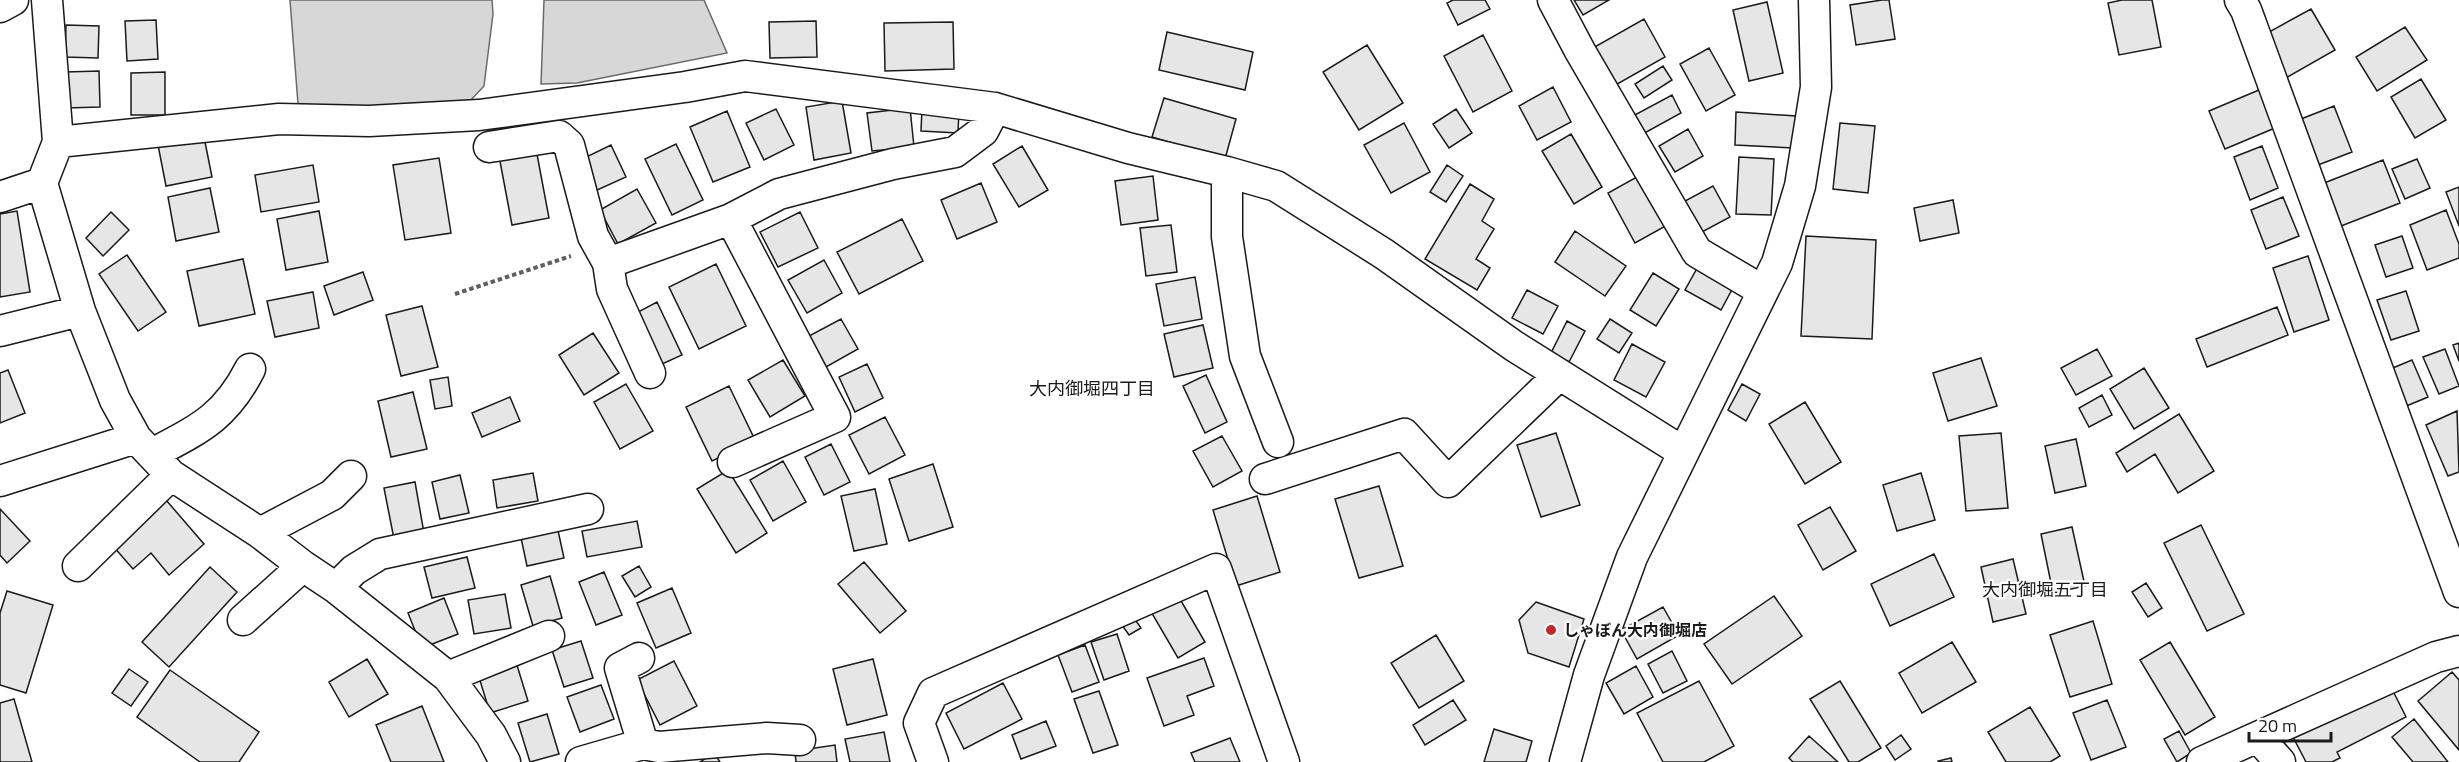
<svg xmlns="http://www.w3.org/2000/svg" width="2459" height="762" font-family="'Titillium Web','Noto Sans JP',sans-serif">
  <style>
    .water { fill: #d7d7d7; stroke: #6a6a6a; stroke-width: 1.5 }
    .building { fill: #e6e6e6; stroke: #1a1a1a; stroke-width: 1.5 }
    .lines { fill: none; stroke-linecap: round; stroke-linejoin: round }
    .minor-casing { stroke: #1a1a1a; stroke-width: 33 }
    .path { stroke: #5f5f5f; stroke-width: 4; stroke-dasharray: 4.5 3; stroke-linecap: butt }
    .minor { stroke: #fff; stroke-width: 30 }
    .poi-dot { fill: #c62828; stroke: #fff; stroke-width: 2 }
    .labels { text-anchor: middle; stroke-width: 4.5; stroke-linejoin: round; paint-order: stroke }
    .poi-label { font-size: 16px; font-weight: bold; fill: #1a1a1a; stroke: #fff; text-anchor: start }
    .neighbourhood-label { font-size: 18px; fill: #1a1a1a; stroke: #fff }
  </style>
  <rect width="100%" height="100%" fill="#fff"/>
  <path class="water" d="M290,0H492L493,14L484,86L469,102L349,113L298,104Z
    M544,0H704L727,53L577,83L541,84Z"/>
  <path class="building" d="M1453,0H1485L1490,9L1458,25L1447,3Z
    M1574,0H1609L1583,15Z
    M1882,0H1889L1895,39L1856,45L1850,5Z
    M2122,0H2152L2161,47L2119,55L2108,3Z
    M1767,2L1783,73L1749,81L1733,10Z
    M2311,9L2335,50L2284,79L2260,37Z
    M1644,19L1665,57L1605,91L1584,53Z
    M156,20L158,59L127,61L125,21Z
    M816,21L817,57L770,58L769,22Z
    M953,22L954,69L885,71L884,23Z
    M66,25L99,26L98,58L65,57Z
    M2405,27L2427,60L2377,91L2356,57Z
    M1167,32L1253,52L1245,90L1159,70Z
    M1483,35L1512,91L1473,112L1444,56Z
    M1367,45L1403,103L1359,130L1323,72Z
    M1709,48L1735,95L1706,111L1680,64Z
    M1663,66L1672,80L1644,98L1635,84Z
    M99,71L100,107L66,108L65,72Z
    M165,72V115H131V73Z
    M2421,79L2446,120L2415,138L2391,97Z
    M1553,87L1571,122L1537,140L1519,106Z
    M2266,87L2282,125L2225,149L2209,111Z
    M1672,95L1681,113L1641,135L1631,117Z
    M1164,98L1236,119L1225,159L1152,137Z
    M842,101L851,153L814,160L806,107Z
    M2334,106L2352,152L2318,165L2301,119Z
    M910,108L914,147L872,151L867,113Z
    M922,108L959,110L958,133L921,131Z
    M776,109L794,145L764,160L746,123Z
    M1456,109L1472,133L1449,148L1433,124Z
    M727,111L750,167L713,182L690,127Z
    M1736,112L1796,116L1794,148L1735,145Z
    M1404,123L1430,172L1391,193L1364,145Z
    M1840,123L1875,126L1868,193L1833,189Z
    M1688,129L1703,156L1675,172L1659,146Z
    M1571,134L1602,187L1574,204L1542,151Z
    M204,137L212,177L166,186L158,145Z
    M676,144L703,200L672,215L645,159Z
    M611,145L626,177L595,191L580,160Z
    M1022,146L1048,190L1019,207L993,164Z
    M2262,146L2278,188L2250,200L2234,157Z
    M536,149L549,218L512,225L499,156Z
    M1739,157L1774,159L1771,215L1736,214Z
    M439,158L451,233L405,240L393,165Z
    M2417,159L2430,188L2405,199L2392,169Z
    M2383,160L2400,203L2336,228L2319,185Z
    M313,165L319,202L261,212L255,175Z
    M1447,165L1463,176L1446,202L1430,192Z
    M1644,173L1671,223L1635,243L1608,193Z
    M1153,176L1158,220L1121,225L1115,181Z
    M981,183L997,222L957,239L941,200Z
    M1470,184L1494,199L1482,221L1494,229L1476,259L1490,268L1477,290L1425,259Z
    M1713,186L1730,217L1702,232L1685,201Z
    M2459,187V226L2446,192Z
    M210,188L219,232L176,241L168,197Z
    M637,189L656,223L618,244L600,210Z
    M2283,197L2299,236L2266,249L2251,210Z
    M1953,200L1959,233L1920,241L1914,208Z
    M2446,210L2459,244V258L2427,270L2410,225Z
    M17,211L30,292L0,297V214Z
    M319,211L328,262L286,270L277,219Z
    M111,212L129,230L103,256L86,238Z
    M800,212L818,248L778,267L760,232Z
    M902,219L923,261L859,294L837,252Z
    M1171,225L1177,272L1146,276L1140,228Z
    M1575,231L1626,266L1605,296L1555,262Z
    M1806,236L1876,240L1872,339L1801,336Z
    M2402,236L2413,268L2386,277L2375,245Z
    M127,255L166,312L138,331L99,274Z
    M2308,256L2329,320L2294,332L2273,268Z
    M243,259L255,314L199,326L187,271Z
    M824,260L842,293L807,313L788,280Z
    M1700,263L1736,282L1721,310L1685,290Z
    M716,264L746,326L699,349L669,287Z
    M363,272L373,300L334,315L324,286Z
    M1653,273L1679,289L1656,326L1630,310Z
    M1195,277L1202,319L1164,326L1156,284Z
    M1527,290L1558,306L1543,334L1512,318Z
    M2406,291L2419,331L2391,340L2377,300Z
    M313,292L319,328L275,337L267,301Z
    M657,302L682,355L662,364L638,312Z
    M422,306L438,367L401,376L386,315Z
    M2277,307L2288,335L2207,367L2196,339Z
    M841,319L858,349L826,367L809,336Z
    M1610,319L1632,333L1619,353L1597,339Z
    M1567,321L1585,331L1569,362L1551,353Z
    M1203,325L1213,368L1174,377L1164,334Z
    M593,333L619,373L584,395L559,355Z
    M2459,343V361L2453,345Z
    M1632,344L1665,362L1646,397L1614,380Z
    M2097,349L2112,376L2076,395L2061,368Z
    M2445,349L2459,386L2439,394L2423,357Z
    M1981,358L1997,406L1948,421L1933,373Z
    M783,360L805,396L770,417L748,380Z
    M2412,360L2428,397L2404,407L2388,370Z
    M867,364L883,398L855,412L839,377Z
    M2144,368L2169,408L2134,429L2110,389Z
    M8,370L25,413L0,423V373Z
    M1206,375L1227,422L1205,433L1183,386Z
    M448,377L452,406L435,409L430,380Z
    M626,384L653,431L620,449L594,402Z
    M1742,384L1760,394L1746,421L1728,410Z
    M729,386L755,440L712,461L686,407Z
    M413,392L427,449L391,457L378,401Z
    M2102,395L2112,415L2089,427L2079,408Z
    M510,397L520,421L482,437L472,413Z
    M1805,402L1841,462L1805,484L1769,424Z
    M2457,411L2459,472L2448,476L2426,425Z
    M2179,414L2214,471L2178,493L2155,454L2127,472L2116,453Z
    M885,417L905,455L869,474L849,435Z
    M1556,433L1580,505L1541,517L1517,445Z
    M2001,433L2008,508L1966,511L1959,436Z
    M1222,436L1242,471L1213,487L1193,451Z
    M2076,439L2086,486L2055,493L2045,446Z
    M831,444L850,482L824,495L805,457Z
    M783,461L806,502L773,521L750,480Z
    M933,464L953,527L909,541L889,479Z
    M728,470L767,533L736,553L697,489Z
    M533,473L538,501L497,508L493,480Z
    M1921,473L1935,520L1897,531L1883,485Z
    M460,475L469,513L440,519L432,482Z
    M415,482L424,533L394,539L384,488Z
    M1379,486L1403,566L1359,578L1335,499Z
    M875,489L887,544L854,551L841,496Z
    M1257,496L1280,572L1236,586L1213,510Z
    M166,500L204,544L169,575L151,553L133,569L113,546Z
    M1830,507L1856,551L1823,570L1798,525Z
    M0,509L30,541L7,563L0,555Z
    M637,521L642,547L587,557L582,531Z
    M2201,525L2244,614L2207,631L2164,543Z
    M557,526L564,558L527,566L520,533Z
    M2072,527L2085,586L2053,593L2041,534Z
    M1934,554L1954,597L1890,626L1871,584Z
    M467,557L475,588L432,598L424,567Z
    M2013,559L2026,614L1993,622L1981,567Z
    M864,562L906,611L880,633L838,584Z
    M639,566L651,587L635,597L622,576Z
    M210,567L237,592L169,667L142,642Z
    M604,572L622,615L596,625L579,582Z
    M550,576L562,618L533,626L521,585Z
    M2146,583L2162,608L2148,617L2132,592Z
    M672,588L691,633L656,648L637,603Z
    M7,591L53,605L26,693L0,685V613Z
    M505,594L511,628L474,634L468,600Z
    M1177,594L1205,642L1178,658L1150,610Z
    M1774,596L1802,636L1732,684L1704,644Z
    M444,598L458,634L422,648L408,613Z
    M1536,602L1584,619L1569,667L1528,653L1519,620Z
    M1663,607L1679,635L1637,659L1621,630Z
    M1134,618L1141,628L1129,635L1122,625Z
    M2093,621L2112,684L2070,697L2050,635Z
    M1117,634L1129,671L1104,680L1091,642Z
    M1436,635L1464,681L1419,708L1391,663Z
    M581,641L593,678L564,687L552,650Z
    M1952,642L1976,682L1922,713L1899,673Z
    M2170,642L2215,717L2185,735L2140,660Z
    M1085,645L1099,682L1072,692L1058,655Z
    M1672,651L1687,681L1663,693L1648,664Z
    M1204,658L1214,686L1187,696L1194,715L1164,726L1147,678Z
    M367,659L388,694L349,717L329,682Z
    M873,659L887,715L847,725L833,669Z
    M674,661L697,706L660,725L637,680Z
    M516,662L528,701L490,713L478,674Z
    M1636,666L1653,697L1624,714L1606,683Z
    M129,669L148,682L131,706L112,693Z
    M170,670L259,732L239,762H200L137,717Z
    M2452,672L2459,680V750L2418,701Z
    M1699,681L1734,746L1704,762H1663L1637,713Z
    M1840,681L1881,748L1858,762H1849L1810,699Z
    M1003,683L1022,719L964,749L946,713Z
    M601,685L614,719L580,732L567,697Z
    M2391,687L2406,717L2337,752L2340,758L2332,762H2306L2293,737Z
    M1099,691L1118,745L1093,753L1074,699Z
    M14,699L32,762H0V703Z
    M1453,700L1466,720L1425,745L1413,725Z
    M2107,700L2126,747L2091,760L2073,713Z
    M422,706L444,762H391L376,725Z
    M2030,707L2060,756L2050,762H2006L1988,732Z
    M547,714L559,754L530,762L518,723Z
    M2414,719L2448,762H2413L2392,737Z
    M1046,721L1056,746L1021,759L1012,735Z
    M1494,729L1532,741L1526,762H1484Z
    M2179,731L2191,753L2177,762L2164,739Z
    M884,732L890,762H850L845,739Z
    M1901,735L1911,749L1895,760L1886,746Z
    M1809,736L1838,762H1793L1789,758Z
    M1230,738L1240,762H1195L1191,753Z
    M835,745L837,762H796L795,751Z
    M714,753L720,762H700Z
    M1951,758L1952,762H1938V761Z"/>
  <g class="lines">
    <defs>
      <path id="minor" d="M47,0L58,142
        M1553,0L1580,51L1697,252L1763,291
        M2240,0L2246,10L2459,592
        M0,7L13,0
        M489,147L559,136L569,145L593,236L608,263L612,289L650,373
        M1227,172V237L1245,356L1278,442
        M0,197L42,183
        M731,219L835,417L733,462
        M608,263L731,219L779,194L893,164L955,152L983,131L995,108
        M0,331L80,311
        M152,454C199,429 225,418 250,369
        M1265,479L1404,434L1448,482L1559,375
        M0,481L136,438
        M260,533L332,495L351,476
        M78,566L171,475
        M336,588L354,570L380,554L588,509
        M243,620L303,566
        M639,658L620,668L643,744
        M448,677L549,636
        M2258,737L2280,762
        M505,762L491,735L448,677L336,588L303,566L260,533L171,475L136,438L115,400L80,311L42,183L58,142L279,119L369,121L479,115L685,87L745,76L995,108L1128,148L1227,172L1276,186L1384,254L1514,346L1683,452
        M581,762L643,744L659,747L767,738L800,740
        M933,762L919,723L933,693L1216,569L1284,762
        M1565,762L1589,675L1632,557L1777,263L1800,186L1816,87L1814,0
        M2202,762L2436,657L2459,651"/>
    </defs>
    <use href="#minor" class="minor-casing"/>
    <path class="path" d="M455,294L571,256"/>
    <use href="#minor" class="minor"/>
  </g>
  <circle class="poi-dot" cx="1551" cy="630" r="6"/>
  <g class="labels">
    <g class="poi-label">
      <text x="1563" y="636">しゃぼん大内御堀店</text>
    </g>
    <g class="neighbourhood-label">
      <text x="1092" y="395">大内御堀四丁目</text>
      <text x="2045" y="596">大内御堀五丁目</text>
    </g>
  </g>
  <path d="M2249 732v9h82v-9" fill="none" stroke="#1a1a1a" stroke-width="3"/>
  <text x="2258" y="732" font-size="18" fill="#1a1a1a" stroke="#ffffff" stroke-width="4.5" paint-order="stroke">20 m</text>
</svg>
